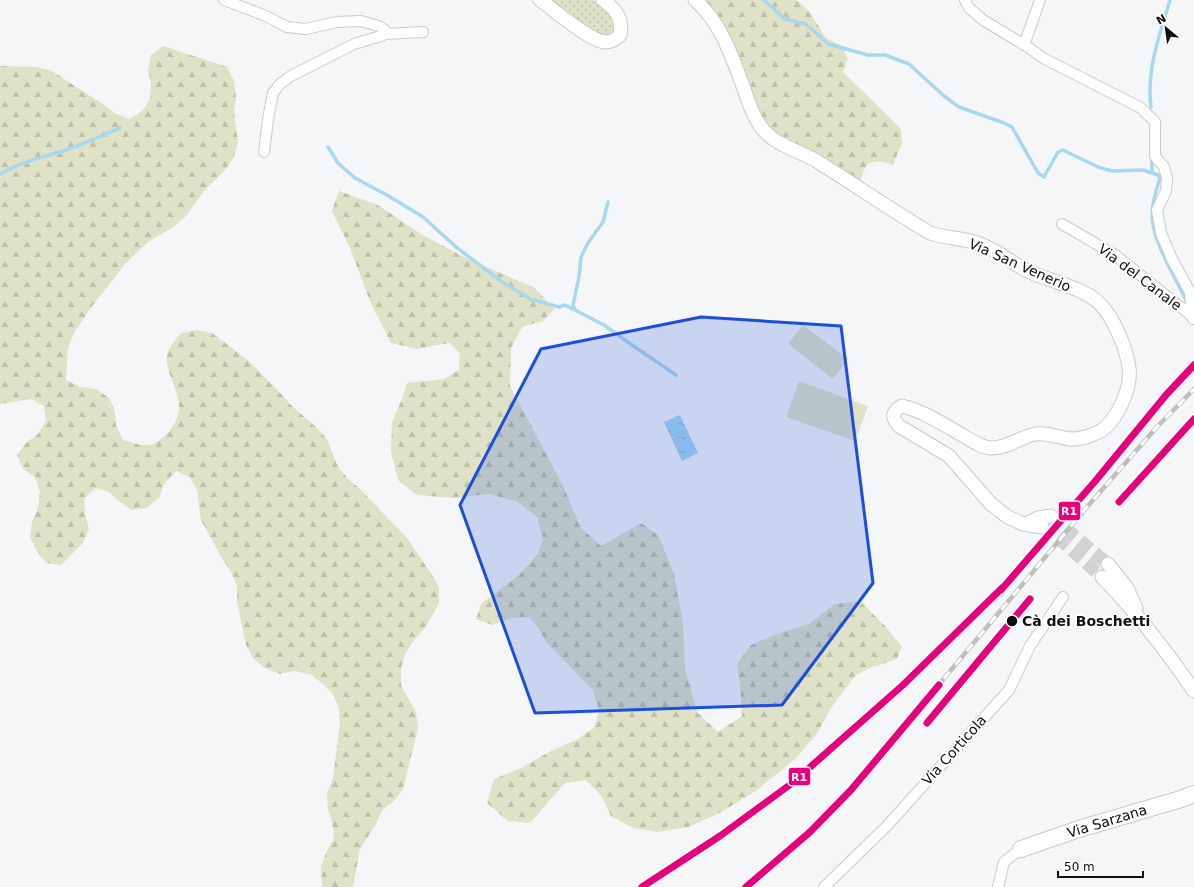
<svg xmlns="http://www.w3.org/2000/svg" width="1194" height="887" font-family="'DejaVu Sans',sans-serif">
  <style>
    .grass { fill: url(#grass-dots) }
    .forest { fill: url(#forest-firs) }
    .garden { fill: #dfe2c6 }
    .water { fill: url(#water-ripples) }
    .lines { fill: none; stroke-linecap: round; stroke-linejoin: round }
    .stream { stroke: #a6d8f0; stroke-width: 3.5 }
    .tertiary-tunnel { stroke: #d1d3d5; stroke-width: 13; stroke-dasharray: 13 6; stroke-linecap: butt }
    .minor-casing { stroke: #c8cacb; stroke-width: 12 }
    .tertiary-casing { stroke: #c8cacb; stroke-width: 15 }
    .primary-casing { stroke: #c8cacb; stroke-width: 18 }
    .minor { stroke: #fdfefe; stroke-width: 10 }
    .tertiary { stroke: #fdfefe; stroke-width: 13 }
    .primary { stroke: #fdfefe; stroke-width: 16 }
    .rail-casing { stroke: #bec0c0; stroke-width: 4.5 }
    .rail { stroke: #fff; stroke-width: 3; stroke-dasharray: 9; stroke-linecap: butt }
    .rail-1-casing { stroke: #fff; stroke-width: 10 }
    .rail-1 { stroke: #e5007d; stroke-width: 7 }
    .marked { fill: #1d4ed8; fill-opacity: 0.2; stroke: #1d4ed8; stroke-width: 3; stroke-linejoin: round }
    .stop-dot { fill: #0d0e0f; stroke: #fff; stroke-width: 1.5 }
    .labels { text-anchor: middle; stroke-width: 4; stroke-linejoin: round; paint-order: stroke }
    .street-label { font-size: 14px; fill: #0d0e0f; stroke: #fff }
    .stop-label { font-size: 14px; font-weight: bold; fill: #0d0e0f; stroke: #fff; text-anchor: start }
    .line-badge { stroke: #fff; stroke-width: 1.5 }
    .badge-label { font-size: 11px; text-anchor: middle; font-weight: bold; fill: #fff }
  </style>
  <defs>
    <pattern id="grass-dots" width="8" height="8" patternUnits="userSpaceOnUse"><rect width="8" height="8" fill="#dfe2c6"/><path d="M2 2h.1M6 6h.1" fill="none" stroke="#bec1a9" stroke-width="1.8" stroke-linecap="round"/></pattern>
    <pattern id="forest-firs" width="22" height="20" patternUnits="userSpaceOnUse"><rect width="22" height="20" fill="#dfe2c6"/><path d="M5 1l3.5 6h-7zM16 11l3.5 6h-7z" fill="#bec1a9"/></pattern>
    <pattern id="water-ripples" width="26" height="14" patternUnits="userSpaceOnUse"><rect width="26" height="14" fill="#a6d8f0"/><path d="M2 4q2-2 4 0t4 0M15 11q2-2 4 0t4 0" fill="none" stroke="#8eb8cd"/></pattern>
  </defs>
  <rect width="100%" height="100%" fill="#f4f6f8"/>
  <path class="grass" d="M551,0H593L611,15L615,25L614,32L605,36L591,30Z"/>
  <path class="forest" d="M704,0H796L798,1L809,11L826,38L840,45L848,58L843,72L901,129L902,143L893,165C885,161 870,159 865,168C863,172 862,177 860,181C845,172 831,162 816,154C800,145 778,139 767,124C758,113 753,99 749,86C738,56 728,22 704,0Z
    M163,46L227,67L234,81L236,97L234,112L238,142L234,157L226,169L204,191L186,216L173,227L148,242L125,264L90,309L74,333L68,347L66,380L80,387L96,389L109,398L115,411L116,425L123,440C132,443 144,447 153,444C166,439 179,421 179,408C179,392 169,378 167,363C165,351 174,342 181,333L197,330L212,333L249,361L282,395L293,407L316,427L327,439L338,467L348,479L360,489L407,538L432,575L439,587V603L424,629L414,640L405,654L401,669V685L416,712L418,728L403,789L394,801L382,810L376,824L360,849L353,887H322L321,866L327,851L334,838L332,822L328,809L327,793L333,778L340,723L339,708L333,694L322,683L310,674L294,671L280,674L265,668L253,658L246,645L237,601V586L231,572L222,558L201,520L197,490L190,477L176,471L164,484L159,498L147,508L132,510L120,502L109,492L95,488L84,499L85,514L89,529L83,543L61,565L46,563L37,551L30,537L32,522L38,508L40,492L35,477L23,469L17,455L26,443L38,434L46,421L44,406L31,399L0,404V66L37,67L52,71L90,96L103,104L114,113L129,119L142,111L150,99L151,84L148,70L151,55Z
    M339,191L378,205L421,234L468,259L535,288L554,309L543,321L522,327L511,348L510,386L563,486L581,528L601,546L641,523L658,535L674,573L683,624L685,668L697,712L718,732L742,716L740,683L737,664L751,645L776,634L809,624L835,604L860,601L884,625L902,647L897,659L872,667L856,675L833,705L816,735L795,759L757,790L720,813L688,827L657,832L633,828L611,816L601,795L586,780L565,783L530,823L508,821L487,803L494,779L523,767L551,751L576,740L594,728L599,711L593,690L546,642L538,627L529,617L512,618L492,625L476,619L481,604L519,575L537,555L543,539L537,517L518,502L489,494L454,498L417,495L398,480L391,451L392,422L402,399L407,383L444,379L459,370L460,353L449,343L417,349L391,343L370,301L350,248L332,211Z"/>
  <path class="garden" d="M803,325L848,359L833,379L788,344Z
    M799,381L868,406L855,441L786,417Z"/>
  <path class="water" d="M680,415L698,453L682,461L664,422Z"/>
  <g class="lines">
    <path class="stream" d="M764,0L785,19L806,24L828,44L868,55H885L909,64L944,96L959,107L1004,123L1012,127L1038,173L1044,177L1058,152L1063,150L1098,167L1112,171L1143,170L1158,175L1160,178C1156,190 1152,203 1152,215C1152,240 1175,277 1186,300
      M1151,107C1146,70 1160,34 1170,0
      M328,147L338,163L355,178L387,195L423,217L456,247L501,281L530,299L559,307L565,305L604,325L632,345L676,375
      M1152,156V173
      M0,174C21,162 43,157 66,150C85,144 102,135 120,128
      M575,310L573,305L579,277L581,257L588,243L603,222L608,202"/>
    <path class="tertiary-tunnel" d="M1051,516L1108,564
      M1042,527L1064,543L1102,577"/>
    <defs>
      <path id="minor" d="M224,0L266,16L287,27L306,29L337,22L361,21L379,26L385,30V34L381,36L354,44L291,76L280,84L273,93L268,119L264,152
        M965,0L969,8L983,20L1028,47L1043,58L1141,108L1155,122V156L1164,167L1167,178L1166,191L1157,210L1161,233L1172,259L1190,292L1192,316
        M385,34L423,32
        M1024,45L1040,0
        M1062,224L1115,255L1192,316L1193,319
        M824,887L886,827L1009,690L1030,646L1063,597
        M998,887L1004,862L1021,849"/>
      <path id="tertiary" d="M540,0C554,10 591,42 606,42C612,42 616,39 620,35C623,19 616,9 603,0
        M695,0C721,23 731,54 743,86C748,100 752,115 761,127C773,144 797,150 815,160C854,184 891,210 930,233C945,238 962,238 977,243C997,249 1012,264 1030,272C1050,281 1084,288 1099,303C1113,316 1127,349 1129,368C1132,389 1115,427 1094,434C1087,437 1078,439 1071,439C1059,438 1048,432 1035,434C1020,437 1008,448 992,448C981,448 971,440 962,435C943,424 923,411 902,406C892,412 891,417 899,426L949,456L991,504L1008,517L1023,524L1042,527
        M1026,524L1038,518L1051,516
        M1108,564L1127,588L1136,608
        M1102,577C1136,612 1166,650 1194,691"/>
      <path id="primary" d="M1021,849L1079,829L1181,799L1194,794"/>
    </defs>
    <use href="#minor" class="minor-casing"/>
    <use href="#tertiary" class="tertiary-casing"/>
    <use href="#primary" class="primary-casing"/>
    <use href="#minor" class="minor"/>
    <use href="#tertiary" class="tertiary"/>
    <use href="#primary" class="primary"/>
    <defs>
      <path id="rail" d="M1002,588L1001,590L1097,479L1166,395L1194,365
        M746,887L810,832L851,790L1087,507L1156,428L1194,389"/>
    </defs>
    <use href="#rail" class="rail-casing"/>
    <use href="#rail" class="rail"/>
    <defs>
      <path id="rail-1" d="M1119,502L1194,419
        M927,723L1030,599
        M642,887L720,836L791,784L903,685L1002,588L1001,590L1097,479L1166,395L1194,365
        M746,887L810,832L851,790L939,685"/>
    </defs>
    <use href="#rail-1" class="rail-1-casing"/>
    <use href="#rail-1" class="rail-1"/>
  </g>
  <path class="marked" d="M701,317L841,326L873,583L782,705L535,713L460,505L541,349Z"/>
  <circle class="stop-dot" cx="1012" cy="621" r="6"/>
  <g class="labels">
    <g class="street-label">
      <text transform="translate(1020 265) rotate(24)" y="5">Via San Venerio</text>
      <text transform="translate(1140 277) rotate(37)" y="5">Via del Canale</text>
      <text transform="translate(954 750) rotate(-48)" y="5">Via Corticola</text>
      <text transform="translate(1107 821) rotate(-17)" y="5">Via Sarzana</text>
    </g>
    <g class="stop-label">
      <text x="1022" y="626">Cà dei Boschetti</text>
    </g>
  </g>
  <g class="line-badge">
    <rect x="1058" y="501" width="23" height="20" rx="4" fill="#e5007d"/>
    <rect x="788" y="767" width="23" height="19" rx="4" fill="#e5007d"/>
  </g>
  <g class="badge-label">
    <text x="1069" y="515">R1</text>
    <text x="799" y="781">R1</text>
  </g>
  <g transform="translate(1166 28) rotate(331)" stroke="#ffffff" stroke-width="3" paint-order="stroke">
  <path d="M0-3L7 15L0 10L-7 15Z" fill="#0d0e0f"/>
  <text y="-6" font-size="11" font-weight="bold" text-anchor="middle" fill="#0d0e0f">N</text>
  </g>
  <path d="M1058 871v6h85v-6" fill="none" stroke="#0d0e0f" stroke-width="2"/>
  <text x="1064" y="871" font-size="12" fill="#0d0e0f" stroke="#ffffff" stroke-width="3" paint-order="stroke">50 m</text>
</svg>
